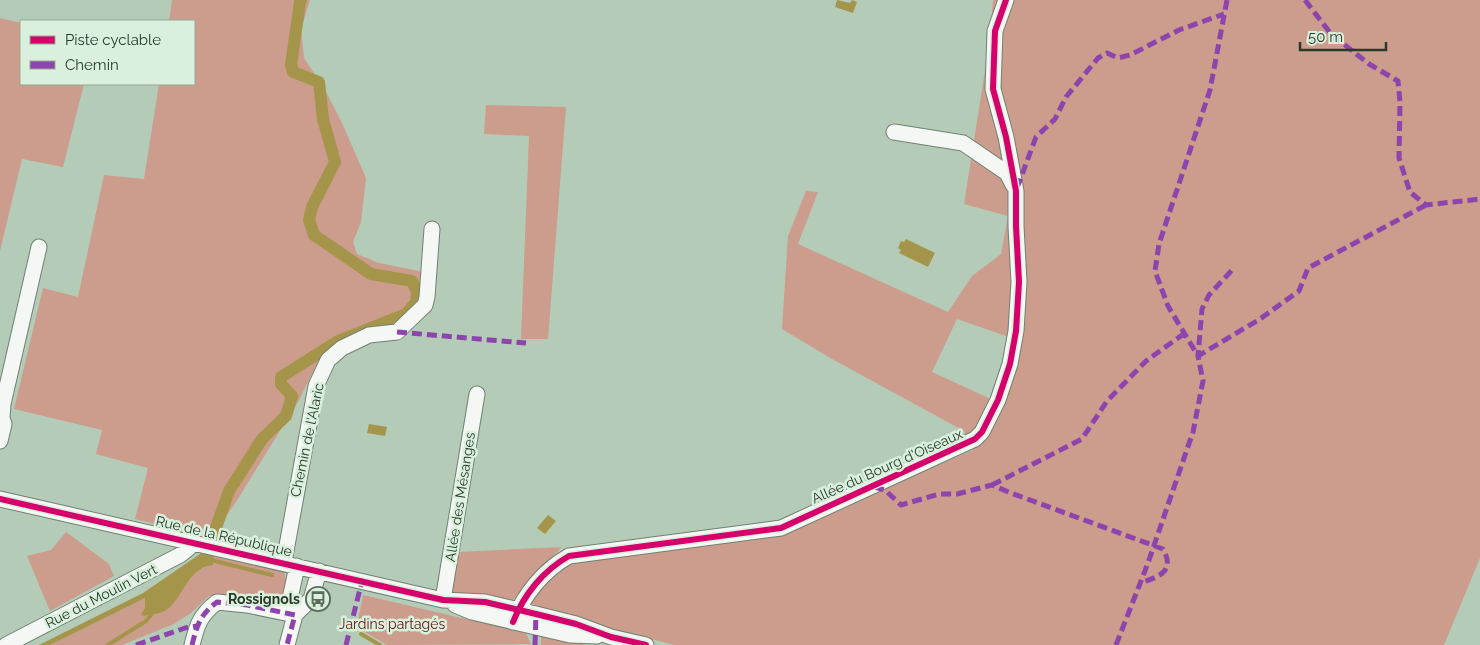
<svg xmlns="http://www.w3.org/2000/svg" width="1480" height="645" font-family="Raleway,sans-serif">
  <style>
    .green { fill: #cc9c8c; fill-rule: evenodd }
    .water { fill: #a5954b }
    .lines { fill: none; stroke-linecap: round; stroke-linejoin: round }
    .stream { stroke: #a5954b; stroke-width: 4 }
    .canal { stroke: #a5954b; stroke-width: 12 }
    .minor-casing { stroke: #6f8171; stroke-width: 17 }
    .minor { stroke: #f4f7f4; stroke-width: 15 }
    .quiet { stroke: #8e44ad; stroke-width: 5; stroke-dasharray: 10 5; stroke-linecap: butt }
    .cycleway-casing { stroke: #daf0dc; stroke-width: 9 }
    .cycleway { stroke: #d6006c; stroke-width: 6 }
    .labels { text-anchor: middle; stroke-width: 5; stroke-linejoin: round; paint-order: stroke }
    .street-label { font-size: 14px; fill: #28392a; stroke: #daf0dc }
    .poi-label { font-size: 14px; font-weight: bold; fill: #28392a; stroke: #daf0dc; text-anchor: end }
    .park-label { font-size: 14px; fill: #5f1814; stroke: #daf0dc }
  </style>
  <rect width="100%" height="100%" fill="#b4ccb7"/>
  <path class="green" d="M172,0H310L301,29L304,58L324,88L342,123L366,178L361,222L353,242L357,254L379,263L419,271L431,281L435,295L431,312L418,322L332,351L315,368L299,400L236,502L221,524L218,521L213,520L209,537L135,519L148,468L96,454L102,430L14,409L43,288L78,297L104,175L144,179L159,84H194V21H169Z
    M993,0H1480V558L1444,645H675L528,609L532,599L561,564L810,520L973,450L964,431L832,359L782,329L788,236L806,191L818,192L798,244L948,312L972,276L1001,254L1008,216L964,204L989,45ZM957,319L1012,338L993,400L932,372Z
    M0,18L21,23V84H84L63,167L22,159L0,251Z
    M486,105L566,107L548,339H521L529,136L484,134Z
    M66,532L109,564L114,576L50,611L27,556L51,550Z
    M562,547L511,602L452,592L458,552Z
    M214,555L284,571L288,589L277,601L233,594L209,596L191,613L174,624L122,645H50L146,597L145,608H169L195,572L208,566Z
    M363,595L526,633L531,644L387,645L349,623L357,625Z
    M541,635L586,645H541Z"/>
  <path class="water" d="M837,0L850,3L852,0L857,2L853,13L835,7Z
    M906,239L935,253L928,267L899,253L901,250L898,248L901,241L904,242Z
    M369,424L387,427L385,436L367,433Z
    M548,515L556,521L545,534L537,528Z
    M203,552L214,555L213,565C189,568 185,592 170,607C163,614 153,614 144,616L141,615L145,608V598L50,645H39L143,593Z"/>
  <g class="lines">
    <path class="stream" d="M211,560L272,575
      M361,634L380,645
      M108,645L146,621L154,611"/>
    <path class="canal" d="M206,556L229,491L262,439L286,416L292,396L281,384V377L338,341L406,314L416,302L417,292L412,281L371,274L314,235L309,220L312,207L335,162L323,119L319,82L293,72L291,65L300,2L301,0"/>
    <defs>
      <path id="minor" d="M894,132L963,143L1007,173L1013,185
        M0,441L4,424L2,418L3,404L39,247
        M0,499L443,600L485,602L536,614L576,624L611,637L646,645
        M284,562L316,386L328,360L342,348L369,335L397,332L425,305L427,297L432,229
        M443,600L477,394
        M455,605L472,612L570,635L597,636
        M295,615L311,599L319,571
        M513,622C524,594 544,570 569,556L781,528L975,439L982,432L998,400L1010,364L1016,331L1019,282L1016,226V191L1006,137L993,89L995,31L1006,0
        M6,645L180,555L189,548L191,542
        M192,645C197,625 200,615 217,602L247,605L295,615
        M287,645L295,615L291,594L297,566"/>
    </defs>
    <use href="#minor" class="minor-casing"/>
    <use href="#minor" class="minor"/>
    <path class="quiet" d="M1227,0L1210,90L1159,244L1155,271L1168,306L1198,356L1260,319L1299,291L1308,268L1426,205
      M1305,0L1331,34L1369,64L1398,81L1400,102L1399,158L1410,192L1426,205L1480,199
      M1017,188L1036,137L1055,119L1066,97L1098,58L1107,53L1118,58L1130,55L1179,30L1224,14
      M397,332L526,343
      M992,485L1082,439L1107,401L1146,361L1185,333
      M874,487L885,490L901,505L939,494H957L992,485L1011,493L1163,549C1176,572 1158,577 1140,583
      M136,645L185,628L197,626
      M192,645C197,625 200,615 217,602L247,605L295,615L287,645
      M346,645L362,581
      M535,645L536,614
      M1116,645L1148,563L1193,432L1203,381L1198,356L1202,309L1209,295L1233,269"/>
    <defs>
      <path id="cycleway" d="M0,499L443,600L485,602L536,614L576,624L611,637L646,645
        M513,622C524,594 544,570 569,556L781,528L975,439L982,432L998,400L1010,364L1016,331L1019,282L1016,226V191L1006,137L993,89L995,31L1006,0"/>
    </defs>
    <use href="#cycleway" class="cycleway-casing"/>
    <use href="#cycleway" class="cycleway"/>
  </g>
  <defs>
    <symbol id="bus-ring" viewBox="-11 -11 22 22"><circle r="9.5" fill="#daf0dc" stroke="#596c5b" stroke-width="1.5"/><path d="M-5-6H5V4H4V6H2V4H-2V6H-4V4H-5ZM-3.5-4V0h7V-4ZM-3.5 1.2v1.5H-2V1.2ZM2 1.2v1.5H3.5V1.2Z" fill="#596c5b"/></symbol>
  </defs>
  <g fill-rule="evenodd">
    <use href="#bus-ring" x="304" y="585" width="28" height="28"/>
  </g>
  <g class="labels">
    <g class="street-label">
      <text transform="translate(307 440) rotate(-78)" y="5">Chemin de l'Alaric</text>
      <text transform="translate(887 466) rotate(-24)" y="5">Allée du Bourg d'Oiseaux</text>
      <text transform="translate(460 497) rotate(-81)" y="5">Allée des Mésanges</text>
      <text transform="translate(224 536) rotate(13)" y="5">Rue de la République</text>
      <text transform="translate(101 596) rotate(-27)" y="5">Rue du Moulin Vert</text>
    </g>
    <g class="poi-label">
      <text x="300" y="604">Rossignols</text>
    </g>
    <g class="park-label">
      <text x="392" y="629">Jardins partagés</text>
    </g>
  </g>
  <rect x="20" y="20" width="175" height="65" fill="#daf0dc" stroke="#93a795"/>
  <rect x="30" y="36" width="25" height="8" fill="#d6006c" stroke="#93a795"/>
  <text x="65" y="45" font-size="15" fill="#28392a">Piste cyclable</text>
  <rect x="30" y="61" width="25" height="8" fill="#8e44ad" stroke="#93a795"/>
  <text x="65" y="70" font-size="15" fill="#28392a">Chemin</text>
  <path d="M1300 42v8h86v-8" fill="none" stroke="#28392a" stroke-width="2.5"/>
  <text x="1308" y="42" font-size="15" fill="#28392a" stroke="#daf0dc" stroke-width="4" paint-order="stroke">50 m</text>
</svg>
